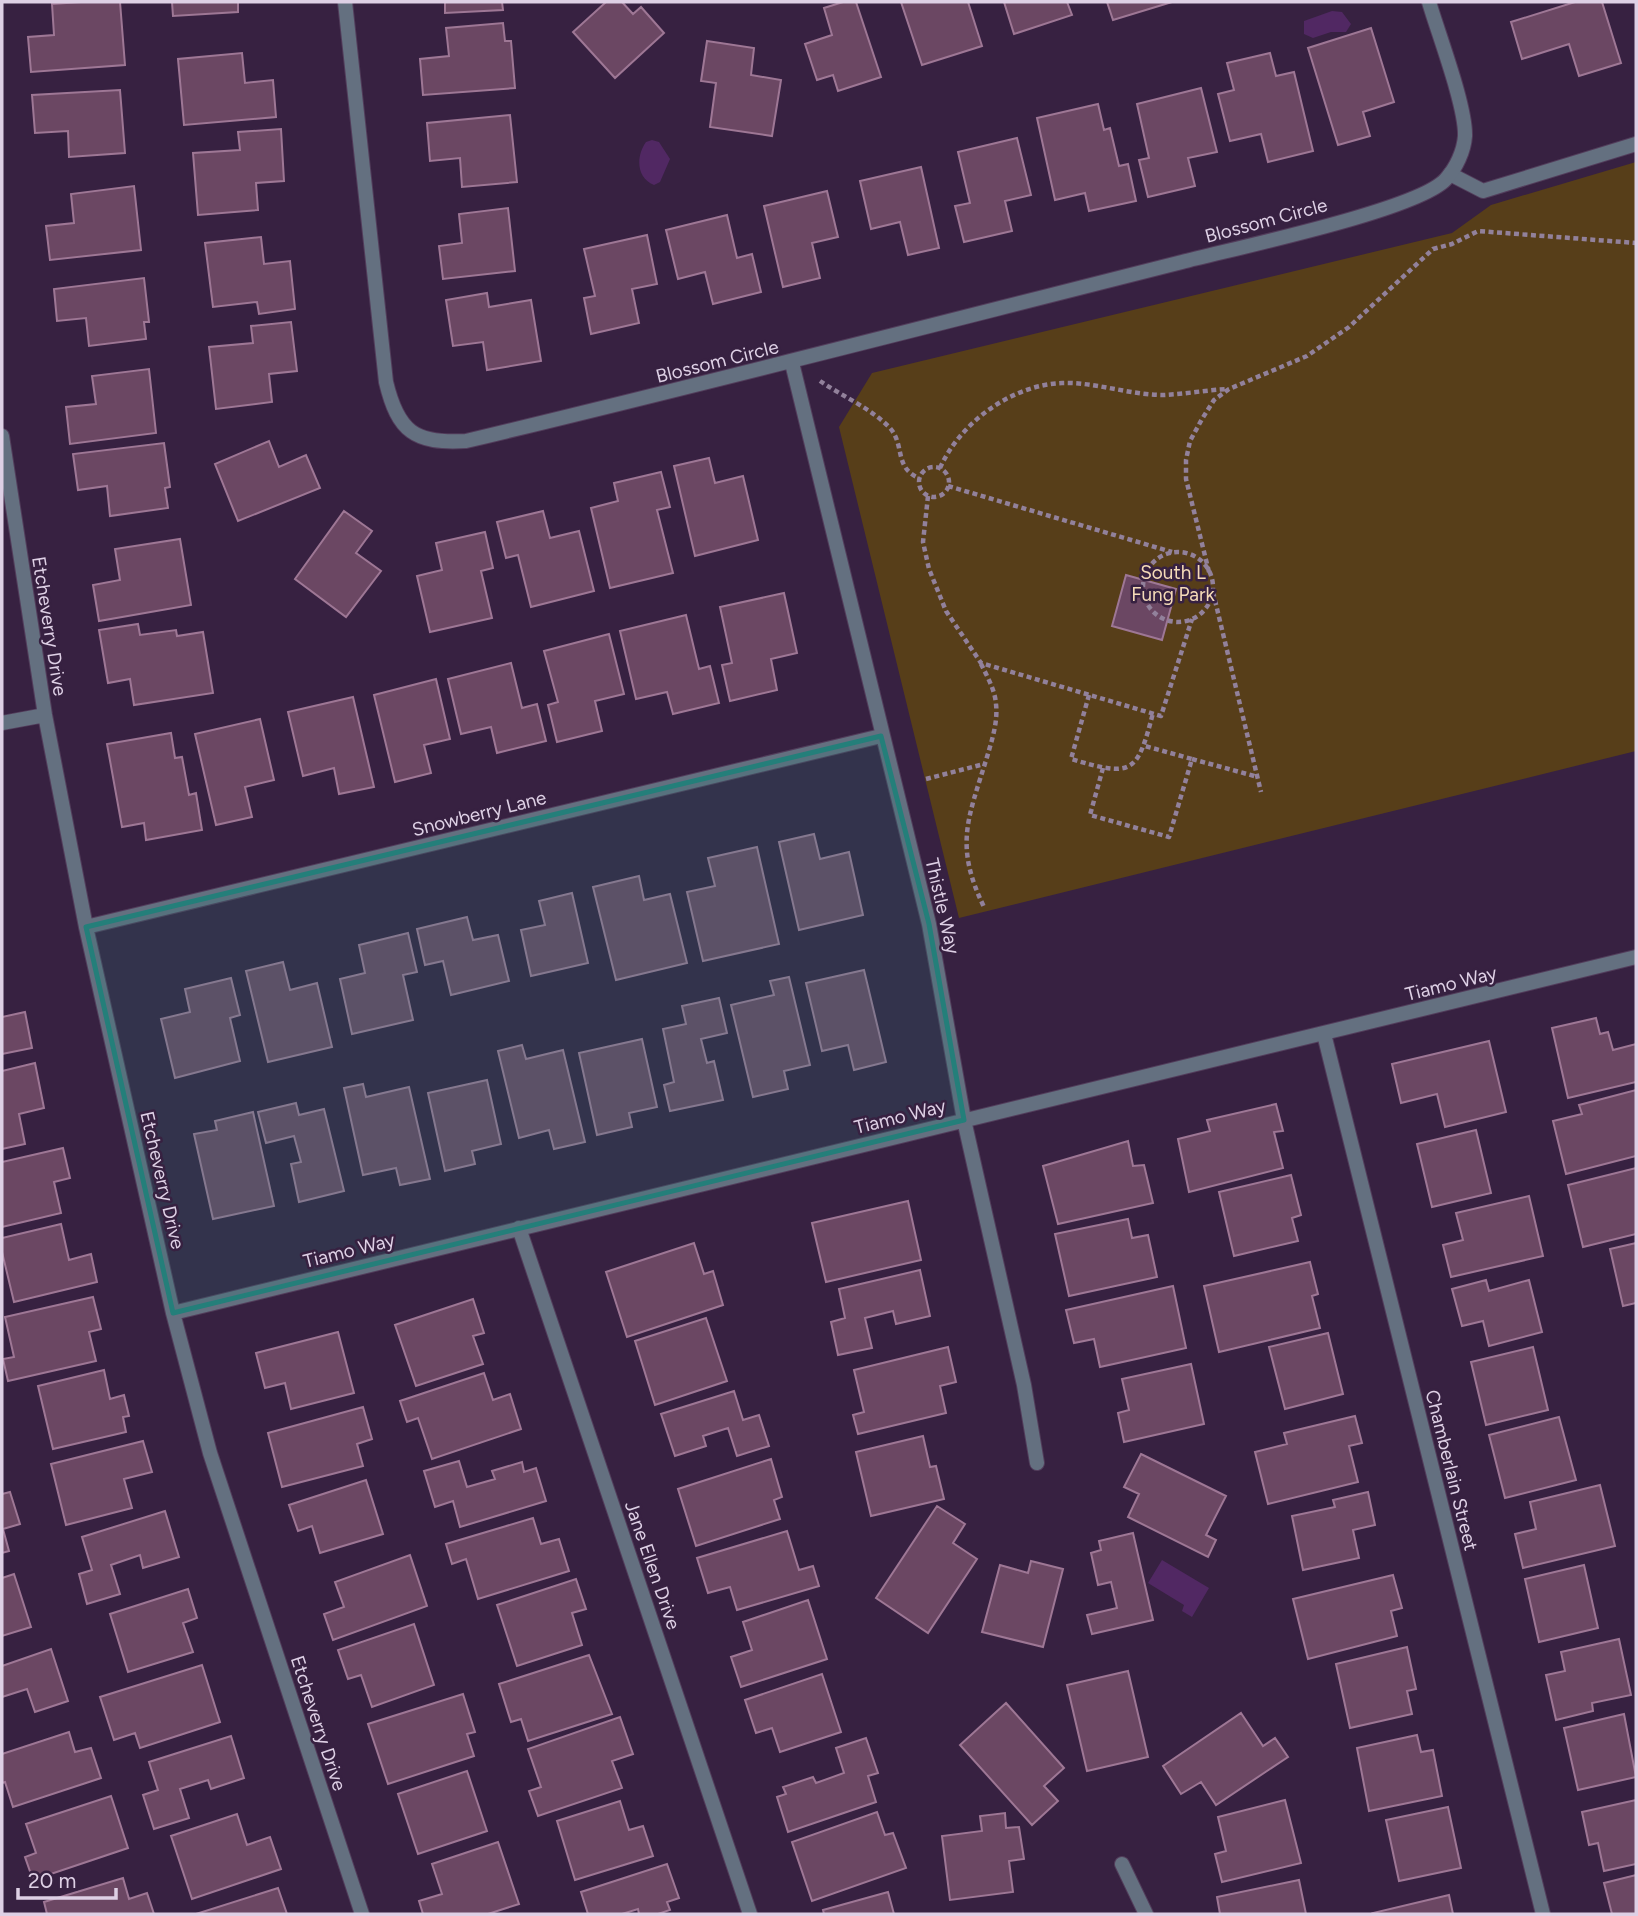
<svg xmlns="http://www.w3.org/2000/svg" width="1638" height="1916" font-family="Figtree,sans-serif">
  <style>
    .green { fill: #573e19 }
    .water { fill: #512863 }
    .building { fill: #6b4763; stroke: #9e7795; stroke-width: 2 }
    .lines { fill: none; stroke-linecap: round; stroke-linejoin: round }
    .lane-casing { stroke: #523d5b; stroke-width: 16 }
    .street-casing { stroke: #523d5b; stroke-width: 16 }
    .path { stroke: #92819b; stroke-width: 4.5; stroke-dasharray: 5 3.5; stroke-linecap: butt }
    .lane { stroke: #647080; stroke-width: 14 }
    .street { stroke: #647080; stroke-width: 14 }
    .marked { fill: #247f7a; fill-opacity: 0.2; stroke: #247f7a; stroke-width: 5; stroke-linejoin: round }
    .labels { text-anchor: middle; stroke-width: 5; stroke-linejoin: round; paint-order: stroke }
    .street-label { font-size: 19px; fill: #ded0e5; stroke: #372141 }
    .park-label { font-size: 19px; fill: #f5dbb8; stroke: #372141 }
  </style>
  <rect width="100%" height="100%" fill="#372141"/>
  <path class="green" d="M1636,162V751L959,918L839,427L872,373L1452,233L1491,205Z"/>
  <path class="water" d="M1332,11L1342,12L1351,24L1346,32H1331L1313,38L1304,34V21Z
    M652,140L659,142L670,159L660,182L654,185C636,178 636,156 646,142Z
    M1162,1560L1209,1588L1192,1617L1182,1611L1184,1605L1148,1583Z"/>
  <path class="building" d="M81,2H120L125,65L31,72L28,37L54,35L52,4Z
    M172,2H238V12L173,16Z
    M445,2H502L503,10L445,13Z
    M606,2H622L633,14L641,7L664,33L615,78L573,32Z
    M843,2H856L881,77L838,91L833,75L817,80L805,44L832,35L824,8Z
    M901,2H968L982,46L922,65Z
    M1004,2H1067L1072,15L1014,34Z
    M1107,2H1172L1113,20Z
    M1575,2H1602L1621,63L1579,76L1569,44L1522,59L1511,22Z
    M503,23L505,41H511L515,88L423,95L420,59L449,56L446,28Z
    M1371,28L1394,102L1363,112L1370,136L1338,145L1308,48Z
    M707,41L754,48L751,75L781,80L772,136L710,127L716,83L701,81Z
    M242,53L245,83L273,80L276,117L184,125L178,59Z
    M1270,53L1276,76L1294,72L1313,151L1268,162L1261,134L1230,141L1218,94L1234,90L1227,63Z
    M1201,88L1217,152L1188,158L1195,186L1148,197L1139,160L1149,158L1137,104Z
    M120,90L125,153L69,157L68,131L35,133L32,95Z
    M1098,104L1104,130L1110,128L1119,166L1128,164L1136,201L1089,211L1085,193L1055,200L1037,118Z
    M510,115L517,182L462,187L460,158L430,161L427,123Z
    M281,129L284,181L256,183L258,210L198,215L193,153L240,150L238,132Z
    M1017,138L1031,195L1005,201L1012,231L964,242L955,206L970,203L958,152Z
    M921,167L939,248L908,255L900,222L871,229L860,181Z
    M134,186L141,250L50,260L46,226L74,223L71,194Z
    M827,191L838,237L812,243L820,278L783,287L764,206Z
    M508,208L515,271L443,279L439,246L462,243L459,214Z
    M727,215L737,258L752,254L761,292L713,304L705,272L678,279L666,230Z
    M647,235L657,284L632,289L639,323L591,334L584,298L595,296L584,249Z
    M261,237L264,264L290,261L295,309L259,314L257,302L213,307L205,243Z
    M144,278L149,322H144L146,339L89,346L86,318L57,321L54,289Z
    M487,293L489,307L531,300L541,361L487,370L483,342L453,346L446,300Z
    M291,322L297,371L269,374L272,402L216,409L209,347L253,343L251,326Z
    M149,369L156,433L70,444L66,407L96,404L92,376Z
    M269,441L279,467L306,455L320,488L238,521L215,464Z
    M164,443L170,487L165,488L168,508L110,516L107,486L78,490L73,454Z
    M709,458L715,483L743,476L758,540L695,556L674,466Z
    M661,472L670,507L657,510L673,573L610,588L591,508L618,501L614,483Z
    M344,511L372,531L356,553L381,571L346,617L295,579Z
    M543,511L550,538L579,531L594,591L531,607L518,555L506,558L497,522Z
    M485,532L493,568L481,571L492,618L430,632L417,576L442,570L436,543Z
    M180,539L191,605L99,621L93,585L120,580L115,549Z
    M1126,575L1176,589L1162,640L1112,626Z
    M784,593L797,653L771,659L777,690L730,701L722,665L732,663L720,607Z
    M686,615L699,669L710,666L719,703L673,714L667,692L636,699L620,631Z
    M138,624L140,635L176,630L177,636L203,632L213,693L134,705L130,679L108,683L99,630Z
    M609,634L624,694L595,701L602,731L557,742L548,705L558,702L544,651Z
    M511,663L522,708L537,704L546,741L497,753L491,727L461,734L448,679Z
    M436,679L450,739L424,745L431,773L395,782L374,695Z
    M353,697L374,787L339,794L334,768L303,776L288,712Z
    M260,719L274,780L245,787L252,817L216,825L195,734Z
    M171,733L175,758L182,757L189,795L196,793L202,830L146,840L144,823L122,827L107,744Z
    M814,834L820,859L849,852L863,915L799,930L779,842Z
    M757,847L779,944L703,961L687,892L715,886L708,858Z
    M639,876L644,900L670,894L687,963L616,980L593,887Z
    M572,893L588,963L531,976L521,930L545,925L539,901Z
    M467,917L473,940L498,935L509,981L451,995L443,961L425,965L417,929Z
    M408,933L417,972L403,975L413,1020L352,1034L340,979L365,973L359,945Z
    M283,962L290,990L317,983L332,1047L268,1062L246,971Z
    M864,970L886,1062L854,1070L848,1045L822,1051L806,983Z
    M789,977L810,1065L784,1071L788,1089L753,1097L731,1005L774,995L770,981Z
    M231,978L240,1015L230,1018L240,1061L175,1078L161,1019L190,1012L185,989Z
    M719,998L727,1033L701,1039L707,1063L714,1061L723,1100L670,1111L664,1085L674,1082L663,1029L686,1024L682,1006Z
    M25,1012L32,1048L2,1054V1017Z
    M1596,1018L1600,1034L1608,1032L1613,1050L1636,1044V1082L1568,1098L1552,1028Z
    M642,1039L657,1107L629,1113L632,1127L597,1135L579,1053Z
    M1489,1041L1506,1112L1445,1127L1437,1094L1401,1103L1392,1064Z
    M522,1045L526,1059L563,1050L585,1142L554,1149L549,1130L519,1138L498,1051Z
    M35,1063L44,1108L19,1114L25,1144L2,1149V1071Z
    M487,1080L501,1144L472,1151L475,1164L445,1171L428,1093Z
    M363,1084L366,1097L409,1087L430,1179L400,1185L396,1168L363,1175L344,1088Z
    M1636,1090V1156L1566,1174L1553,1121L1582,1114L1579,1105Z
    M296,1103L299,1115L324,1109L344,1191L299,1202L291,1164L301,1162L294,1136L266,1143L258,1112Z
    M1276,1104L1283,1131L1274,1132L1283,1168L1189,1192L1178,1139L1210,1131L1207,1120Z
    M253,1112L274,1206L213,1219L194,1134L217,1130L215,1121Z
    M1476,1130L1491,1193L1432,1207L1417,1144Z
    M1128,1141L1133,1166L1144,1165L1153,1203L1058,1224L1043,1166Z
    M63,1148L70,1178L54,1182L61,1213L2,1227V1162Z
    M1636,1168V1234L1583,1247L1568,1185Z
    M1291,1175L1301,1215L1292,1218L1298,1241L1234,1256L1219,1192Z
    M1529,1196L1543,1256L1451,1277L1443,1245L1463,1240L1456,1213Z
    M908,1201L921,1260L826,1282L812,1223Z
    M1128,1219L1132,1238L1148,1235L1157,1277L1069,1296L1055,1234Z
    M61,1224L69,1260L91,1254L97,1282L14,1302L2,1252V1238Z
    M694,1243L704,1274L713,1271L723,1305L627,1337L606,1272Z
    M1636,1243V1303L1623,1306L1610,1249Z
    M1310,1262L1318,1294L1312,1296L1320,1328L1219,1352L1204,1286Z
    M920,1270L930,1316L896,1324L893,1311L865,1318L872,1348L838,1355L831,1322L845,1318L839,1289Z
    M1486,1280L1489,1291L1529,1280L1542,1332L1489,1346L1483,1321L1462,1326L1452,1289Z
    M1173,1286L1186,1348L1100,1367L1094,1339L1074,1343L1066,1310Z
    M93,1297L101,1329L89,1332L96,1361L8,1381L3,1359L14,1357L5,1317Z
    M473,1299L484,1333L473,1336L483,1364L416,1386L395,1325Z
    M706,1318L727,1381L655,1405L635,1341Z
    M338,1332L354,1393L291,1409L285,1383L265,1388L256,1353Z
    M1328,1333L1343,1394L1285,1409L1269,1347Z
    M948,1347L956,1382L940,1386L946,1413L858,1434L853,1415L864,1412L854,1370Z
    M1533,1347L1548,1410L1486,1425L1471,1362Z
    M1191,1364L1204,1424L1124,1442L1118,1413L1129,1410L1122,1379Z
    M104,1370L110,1399L124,1395L129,1416L123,1417L126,1432L53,1449L38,1386Z
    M484,1373L493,1400L510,1394L521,1429L432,1459L418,1418L407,1422L400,1401Z
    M734,1391L743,1420L759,1415L769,1446L737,1456L728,1428L703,1436L706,1446L675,1456L661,1414Z
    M363,1407L372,1439L357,1444L363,1466L282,1487L268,1433Z
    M1355,1416L1362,1443L1349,1446L1358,1482L1268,1504L1255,1452L1287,1444L1284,1433Z
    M1559,1417L1576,1480L1505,1498L1489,1435Z
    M923,1436L930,1467L936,1466L944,1499L871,1516L856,1452Z
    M143,1441L152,1472L124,1479L132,1508L66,1525L51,1464Z
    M1141,1454L1226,1496L1206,1535L1216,1540L1208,1557L1128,1517L1139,1494L1124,1487Z
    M771,1459L782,1497L774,1500L780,1519L696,1546L678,1489Z
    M459,1461L467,1487L495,1479L492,1471L522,1462L524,1472L536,1468L546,1501L460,1527L453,1501L435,1507L424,1471Z
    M366,1480L383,1534L320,1553L312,1526L298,1531L289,1505Z
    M1600,1485L1615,1546L1523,1568L1515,1534L1536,1529L1530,1502Z
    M10,1492L20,1524L3,1529L9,1551L2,1553V1494Z
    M1368,1492L1375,1525L1353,1530L1359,1558L1303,1570L1292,1516L1335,1507L1333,1500Z
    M937,1506L965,1524L953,1543L977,1559L928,1633L876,1598Z
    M165,1511L179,1557L143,1568L140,1555L111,1565L120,1594L87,1604L79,1574L92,1570L82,1537Z
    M533,1518L541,1544L559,1539L569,1571L478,1599L466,1559L452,1564L446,1544Z
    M787,1531L799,1570L813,1566L819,1586L737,1610L730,1587L708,1593L697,1558Z
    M1133,1533L1153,1620L1092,1634L1087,1615L1117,1608L1111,1582L1098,1585L1091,1553L1101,1550L1099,1541Z
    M410,1555L427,1606L333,1640L324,1614L344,1607L335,1582Z
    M1031,1561L1063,1569L1043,1647L982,1632L1000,1565L1028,1573Z
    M1584,1565L1598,1628L1539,1642L1525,1579Z
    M14,1574L31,1627L2,1636V1578Z
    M1393,1575L1402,1608L1391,1611L1397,1636L1308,1659L1293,1599Z
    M576,1579L586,1609L572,1613L582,1645L517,1666L497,1605Z
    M188,1589L197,1618L183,1623L193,1652L128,1672L110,1614Z
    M808,1600L827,1659L741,1687L731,1657L752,1650L743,1622Z
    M414,1624L434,1685L372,1707L361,1675L348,1679L338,1650Z
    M1619,1639L1631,1695L1592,1703L1593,1711L1556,1720L1546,1675L1565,1671L1561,1652Z
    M1407,1647L1416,1689L1407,1691L1412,1714L1350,1728L1336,1664Z
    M51,1649L68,1701L35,1712L27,1689L2,1697V1705V1666Z
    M589,1655L612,1714L528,1741L521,1719L511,1722L499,1684Z
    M202,1665L220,1722L140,1748L135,1733L114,1740L100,1697Z
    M1128,1671L1148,1757L1087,1771L1067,1685Z
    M822,1674L841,1732L780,1752L772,1728L756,1733L745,1700Z
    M463,1694L475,1732L467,1734L474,1756L388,1784L368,1724Z
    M1006,1703L1064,1768L1044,1786L1058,1801L1032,1825L960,1745Z
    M1241,1713L1263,1746L1275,1738L1288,1757L1216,1805L1201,1782L1181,1794L1163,1766Z
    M1624,1714L1636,1777L1578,1790L1564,1728Z
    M620,1717L633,1754L612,1761L622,1788L538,1816L529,1791L541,1787L528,1749Z
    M69,1732L75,1752L91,1748L101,1778L13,1807L5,1782L2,1783V1754Z
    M1417,1735L1421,1752L1433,1750L1442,1796L1369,1811L1357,1748Z
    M231,1736L244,1778L211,1789L208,1780L180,1789L189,1818L154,1829L143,1795L158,1790L149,1762Z
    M866,1738L878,1773L868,1776L876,1802L788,1832L777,1797L786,1794L783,1787L813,1777L816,1783L844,1773L836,1748Z
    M467,1771L487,1831L418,1854L398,1794Z
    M111,1796L128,1848L33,1880L25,1857L36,1853L26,1824Z
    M1285,1800L1301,1863L1222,1882L1215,1854L1226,1851L1218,1817Z
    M1636,1800V1864L1604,1871L1598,1843L1589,1845L1582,1812Z
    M620,1801L629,1830L643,1826L653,1856L575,1880L557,1821Z
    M1448,1807L1461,1868L1399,1881L1386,1820Z
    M877,1812L885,1835L893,1833L906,1868L812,1901L792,1842Z
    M1005,1813L1006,1828L1019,1827L1024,1859L1009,1861L1013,1892L950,1900L942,1836L982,1831L980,1816Z
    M237,1814L247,1845L270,1837L281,1869L192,1899L171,1836Z
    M498,1842L519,1904L488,1914H423L419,1901L442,1894L432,1864Z
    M667,1864L679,1898L667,1902L670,1910L658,1914H639L638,1909L622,1914H588L581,1892Z
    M1636,1875V1914H1612L1604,1883Z
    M123,1878L129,1899L147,1893L154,1914H47L44,1902Z
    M1299,1880L1306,1914H1220L1217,1897Z
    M278,1888L287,1914H196Z
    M888,1892L894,1914H824L823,1910Z
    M1449,1895L1453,1914H1374L1373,1913Z"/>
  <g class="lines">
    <defs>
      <path id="lane" d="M1450,174L1483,191L1636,144"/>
      <path id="street" d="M345,2L386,382C398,432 415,444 466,441C705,384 944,322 1182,262C1231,249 1419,210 1446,179C1456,168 1464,151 1465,136C1466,106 1438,33 1429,2
        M792,363L929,924L964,1120L1024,1385L1037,1463
        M2,436L45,715L86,927L173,1313L210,1453L362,1914
        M2,723L45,715
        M86,927L881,736
        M1324,1034L1543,1914
        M519,1228L750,1914
        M173,1313L1636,957
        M1122,1864L1146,1914"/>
    </defs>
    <use href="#lane" class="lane-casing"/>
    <use href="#street" class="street-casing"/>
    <path class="path" d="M820,381C842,396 872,409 890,428C905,445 894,468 919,478
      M919 482a15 15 0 1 1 30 0a15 15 0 1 1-30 0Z
      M940,468C960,423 1011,385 1062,383C1096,382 1129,395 1164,395C1185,394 1207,390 1228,389
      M948,486L1172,552
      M928,496L923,542L929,569L946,611L981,663L1161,716L1192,619
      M1143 587a35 35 0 1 1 70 0a35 35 0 1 1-70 0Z
      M1209,572L1186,479V460L1190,441L1202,419L1214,400L1229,389L1307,356L1349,327L1433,249L1452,244L1478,231L1636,243
      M1213,592L1261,792
      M981,664C987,676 995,690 996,704C998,722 992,740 987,757C968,819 954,845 984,907
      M1089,695L1071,759C1132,777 1137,775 1153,713
      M1192,759L1258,777
      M1103,768L1090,815L1169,837L1192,759L1145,746
      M926,779L984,764"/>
    <use href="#lane" class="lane"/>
    <use href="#street" class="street"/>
  </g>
  <path class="marked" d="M881,736L929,924L964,1120L173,1313L86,927Z"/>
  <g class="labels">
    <g class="street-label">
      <text transform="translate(1266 220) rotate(-15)" y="7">Blossom Circle</text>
      <text transform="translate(717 361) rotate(-14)" y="7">Blossom Circle</text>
      <text transform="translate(50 626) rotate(81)" y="7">Etcheverry Drive</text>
      <text transform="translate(479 813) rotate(-14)" y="7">Snowberry Lane</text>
      <text transform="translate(943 906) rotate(77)" y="7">Thistle Way</text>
      <text transform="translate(1451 983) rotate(-14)" y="7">Tiamo Way</text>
      <text transform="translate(900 1116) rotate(-14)" y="7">Tiamo Way</text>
      <text transform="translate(163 1180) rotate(77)" y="7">Etcheverry Drive</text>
      <text transform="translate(349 1250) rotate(-14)" y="7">Tiamo Way</text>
      <text transform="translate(1452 1470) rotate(76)" y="7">Chamberlain Street</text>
      <text transform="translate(653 1565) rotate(71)" y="7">Jane Ellen Drive</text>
      <text transform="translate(319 1723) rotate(72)" y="7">Etcheverry Drive</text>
    </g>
    <g class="park-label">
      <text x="1173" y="579">South L<tspan x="1173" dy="22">Fung Park</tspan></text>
    </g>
  </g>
  <rect width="1638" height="1916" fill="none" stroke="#ded0e5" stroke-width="7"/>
  <path d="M18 1888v10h98v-10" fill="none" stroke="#ded0e5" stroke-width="3.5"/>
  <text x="28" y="1888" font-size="21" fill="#ded0e5" stroke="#372141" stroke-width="5" paint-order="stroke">20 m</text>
</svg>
